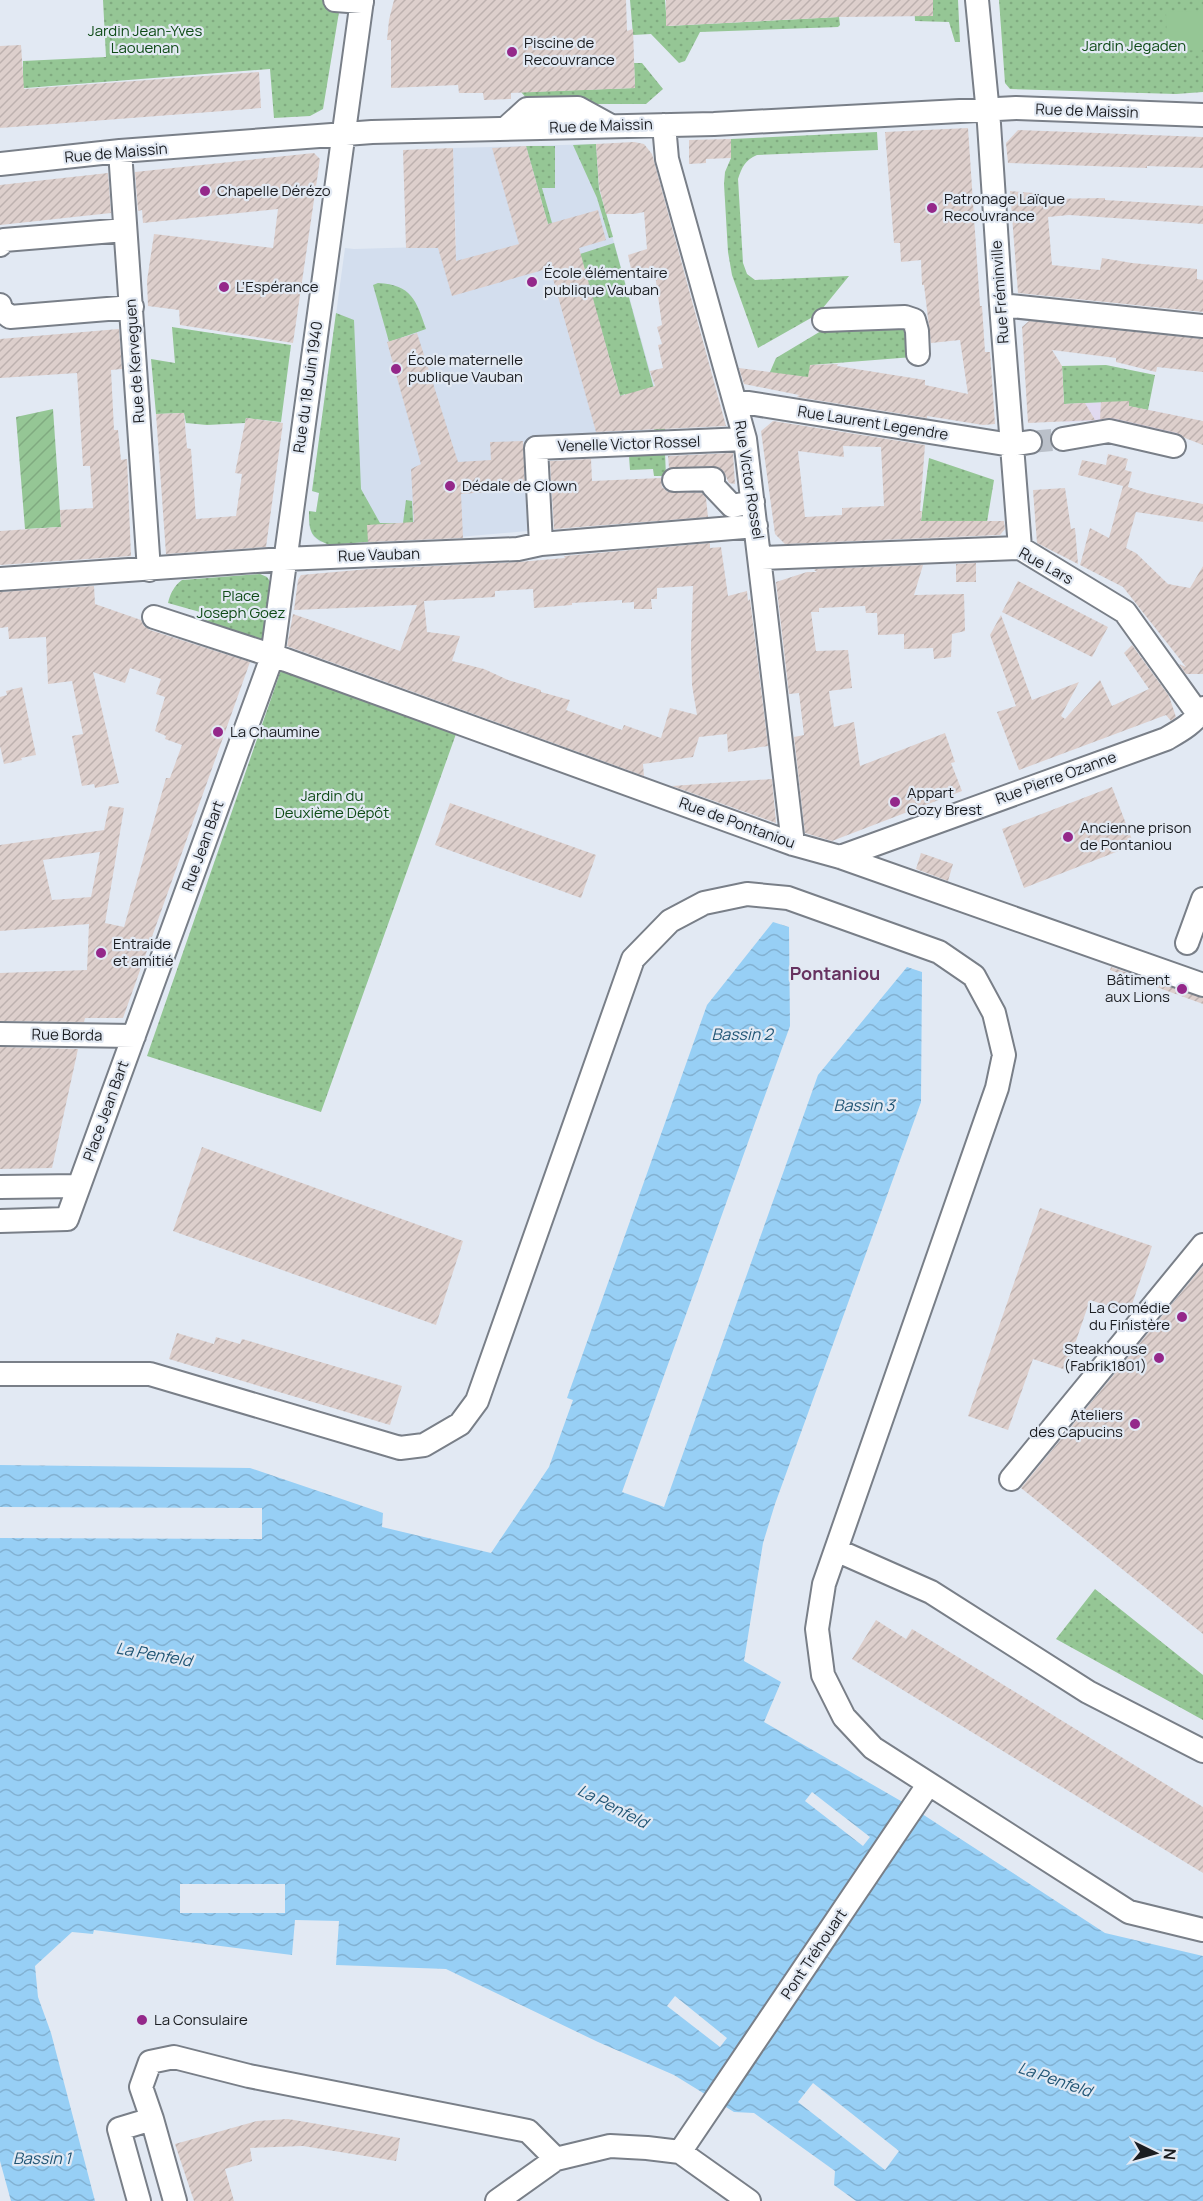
<svg xmlns="http://www.w3.org/2000/svg" width="1203" height="2201" font-family="Manrope,sans-serif">
  <style>
    .industrial { fill: #e1daf0 }
    .built { fill: #d3deee }
    .grass { fill: url(#grass-dots) }
    .garden { fill: url(#garden-furrows) }
    .pitch { fill: #95c695 }
    .water { fill: url(#water-waves) }
    .pier { fill: #e2e9f3 }
    .building { fill: url(#building-hatch); fill-rule: evenodd }
    .lines { fill: none; stroke-linecap: round; stroke-linejoin: round }
    .minor-tunnel { stroke: #bac0c9; stroke-width: 22; stroke-dasharray: 22 11; stroke-linecap: butt }
    .minor-casing { stroke: #797f88; stroke-width: 26 }
    .minor { stroke: #fff; stroke-width: 22 }
    .poi-dot { fill: #94288a; stroke: #e2e9f3; stroke-width: 2 }
    .labels { text-anchor: middle; stroke-width: 4.5; stroke-linejoin: round; paint-order: stroke }
    .park-label { font-size: 15px; fill: #0f4b17; stroke: #e2e9f3 }
    .poi-label { font-size: 15px; fill: #1b1d21; stroke: #e2e9f3; text-anchor: start }
    .street-label { font-size: 15px; fill: #1b1d21; stroke: #e2e9f3 }
    .water-label { font-size: 16px; font-style: italic; fill: #205575; stroke: #e2e9f3 }
    .quarter-label { font-size: 18px; font-weight: bold; fill: #673260; stroke: #e2e9f3 }
  </style>
  <defs>
    <pattern id="grass-dots" width="8" height="8" patternUnits="userSpaceOnUse" patternTransform="scale(1.5)"><rect width="8" height="8" fill="#95c695"/><path d="M2 2h.1M6 6h.1" fill="none" stroke="#80aa80" stroke-width="1.8" stroke-linecap="round"/></pattern>
    <pattern id="garden-furrows" width="10" height="10" patternUnits="userSpaceOnUse" patternTransform="scale(1.5)"><rect width="10" height="10" fill="#95c695"/><path d="M-1 1l2-2M0 10L10 0M9 11l2-2" fill="none" stroke="#80aa80"/></pattern>
    <pattern id="water-waves" width="16" height="10" patternUnits="userSpaceOnUse" patternTransform="scale(1.5)"><rect width="16" height="10" fill="#97cff5"/><path d="M0 5q4-4 8 0t8 0" fill="none" stroke="#82b1d2"/></pattern>
    <pattern id="building-hatch" width="6" height="6" patternUnits="userSpaceOnUse" patternTransform="scale(1.5)"><rect width="6" height="6" fill="#ddcfcc"/><path d="M-1 1l2-2M0 6l6-6M5 7l2-2" fill="none" stroke="#bdb1af"/></pattern>
  </defs>
  <rect width="100%" height="100%" fill="#e2e9f3"/>
  <path class="industrial" d="M1109,402L1187,418L1182,437L1109,420L1065,422L1064,404Z"/>
  <path class="built" d="M596,144L599,189L654,385L667,436L523,442L528,531L459,537L320,542L313,536L309,526V511L316,512L319,493L312,491L345,248L354,249L456,246L453,148Z"/>
  <path class="grass" d="M103,0H341L323,109L310,116L274,118L270,69L0,90V83L23,82V61L106,57Z
    M630,0H665L667,26L839,17L840,25L838,27L700,32L685,61L679,63L651,34L633,35Z
    M914,0H958L960,42H955L949,22L915,21Z
    M999,0H1203V92L1176,94L1010,89L1005,83Z
    M634,63H642L663,89L646,104H592L529,101L521,92L635,88Z
    M877,132L878,150L757,155C745,160 742,167 738,179L743,263L747,274L755,280L849,276L818,314L758,348L732,275L728,252L724,184L725,172L731,158V139Z
    M596,144L599,189L613,237L609,238L597,198L573,145Z
    M526,146H555V188H542L552,223L548,224Z
    M614,243L667,436H656L648,406L629,408L625,394L620,396L580,254Z
    M378,283C412,285 416,300 426,329L389,342L373,285Z
    M336,313L354,320L361,489L380,523H403L406,500L412,501L414,538L330,545C310,538 309,531 309,511L316,512L319,493L312,491Z
    M906,325L913,357L811,365L807,386L770,372L776,358L826,328Z
    M172,327L291,345L281,422L246,418L245,423L207,425L186,423L184,413L156,414L151,359L175,363Z
    M1106,365L1155,375L1148,410L1107,402L1064,404L1062,366Z
    M665,453L666,476H654L653,469L630,470L629,456Z
    M929,458L994,480L987,522L921,521Z
    M260,574L267,577L271,583L264,645L204,625L207,614L168,603C170,594 174,586 182,580Z
    M281,670L456,734L321,1112L147,1056Z
    M1095,1589L1203,1675V1720L1056,1639Z"/>
  <path class="garden" d="M53,409L61,527L25,529L16,417Z"/>
  <path class="pitch" d="M1203,11V50L1167,51L1166,12Z"/>
  <path class="water" d="M773,922L789,927L790,1026L622,1492L664,1507L818,1075L907,967L922,972L921,1102L775,1504L763,1543L744,1661L781,1682L764,1722L913,1808L1105,1933L1203,1956V2201H856L834,2185L835,2171L754,2113L734,2112L674,2075L598,2042L446,1969L336,1965L339,1921L295,1920L292,1955L94,1930L93,1934L72,1932L35,1966L38,1997L51,2033L95,2201H11L0,2161V1465L250,1468L383,1513L382,1527L491,1553L549,1467L573,1400L567,1398L707,1005Z"/>
  <path class="pier" d="M0,1507L262,1508V1539L0,1538Z
    M812,1792L870,1837L863,1846L805,1801Z
    M180,1884H285V1913H180Z
    M675,1996L727,2038L720,2047L667,2006Z
    M813,2083L899,2151L885,2170L798,2102Z"/>
  <path class="building" d="M394,0H626L627,31L633,29L635,88L511,93V99L484,100L483,93H459L458,85L391,88V40H387L389,20Z
    M666,0H933V16L839,17L666,26Z
    M21,45L24,89L259,72L261,108L0,128V46Z
    M968,128L980,306H982L985,352H990L995,424L983,425L927,416V418L797,397L799,395L744,384L739,368L808,377L810,365L838,364L837,366L925,380V385L968,394L960,340L931,343L924,285H922L921,260L901,262L900,243H894L885,132Z
    M1018,130L1203,137V168L1147,166V168L1008,163L1006,143Z
    M731,139V158L706,159V163L689,164V140Z
    M634,142L644,144L652,154L726,426L596,432L550,268L452,296L438,248H406L403,150L453,148L456,261L519,244L492,148L526,146L548,224L598,210L606,240L579,248L620,396L655,386L650,371L663,368L658,345L662,344L657,327L662,325L654,267L632,273L628,255L647,249L644,212L634,214H606L599,186L596,144Z
    M314,153L320,159L293,343L180,325L179,310L148,306L147,281L154,234L273,248L278,209L143,223L142,210L138,211L135,172Z
    M108,173L111,213L0,225V185Z
    M1010,191L1046,194V199L1105,198V200L1203,206V224L1069,215L1048,217L1052,265L1100,270L1102,258L1132,263L1197,269V279L1203,280V312L1018,293Z
    M1029,321L1203,339V372L1157,367L1156,372L1116,362V358L1052,350L1062,366L1064,404L1085,403L1095,420L1028,423L1022,327Z
    M119,329L122,369L111,370L114,430H118L121,460L127,459L131,556L0,565V531L61,527L60,510L93,508L90,466H83L77,373L0,378V339Z
    M417,333L458,462L491,460L490,442L523,441L525,489L461,494L463,538L368,542L367,525L414,522L411,469L421,464L387,342Z
    M1129,401V406L1203,421V445L1185,438L1177,433L1112,418L1100,419L1101,402Z
    M184,413L187,448L191,449L196,519L236,516L242,474L235,473L246,418L283,423L266,547L166,554L156,414Z
    M773,421L925,445L920,511H922L921,521H1004L1005,529L1000,535L785,544L775,534L761,431ZM843,446L881,447L884,506L842,508V515L805,517L798,451L844,457Z
    M733,453L735,484L729,483L724,472L720,468L713,466L669,468L668,456Z
    M1108,454L1128,459L1125,470L1132,472L1128,487L1147,493L1203,504V522L1136,512L1126,548L1136,553L1168,584L1190,588L1203,566V674H1186L1179,664L1186,667L1123,587L1080,565L1090,528L1109,538L1123,486L1078,475L1082,460L1106,465Z
    M591,459L592,481L661,478L662,487L668,492L702,493L706,498L708,517L554,529L550,461Z
    M1065,488L1071,529L1075,528L1078,564L1037,543L1033,490Z
    M710,543V548L721,547L728,596L747,591L748,601L750,599L768,746L728,752L727,734L699,737L693,757L643,764L644,776L287,646L293,614L400,651L417,605L294,610L298,580L301,575L369,569L519,562L565,558L564,556ZM693,586L691,646L692,685L697,715L670,708L661,738L624,725L622,730L566,710L570,700L541,692V690L508,680L484,669L452,661L460,636L427,632L424,601L495,597V591L533,589L534,608L572,605V603L622,600V603L634,602V609H652L651,599H657V588Z
    M976,563V582H956V564Z
    M923,565L914,595L964,594L965,631L952,634L951,657L934,659L933,648L904,649V634L878,635L877,613H866L865,606L819,608V612H811L816,651L848,650L852,688L829,691L834,727L854,722L860,766L945,733L955,762L951,763L962,791L832,841L805,833L794,737L804,735L799,693L789,694L776,582L807,572H817L814,570L816,569Z
    M1018,581L1108,627L1092,657L1002,612Z
    M94,586L95,604L141,620L144,626L150,630L250,662L123,1018H85L84,1022L0,1021V973L87,970L89,924L0,931V845L104,830L109,806L124,808L105,923L124,927L166,778H170L182,745L165,739L166,736L155,731L165,697L156,694L161,679L130,668L125,683L93,672L119,783L95,788L94,784L82,786L72,736L83,734L72,681L48,684L46,637L9,639L8,627L0,628V592ZM100,852L91,897L52,900L43,860Z
    M1001,615L1032,700L1079,682L1061,716L1065,719L1100,680L1112,706L1149,689L1124,653L1132,645L1169,696L1176,717L1171,721L1166,715L1019,770L997,712L1016,706L990,635Z
    M22,687L36,755L21,758L22,760L4,764L0,746V697L7,695L6,691Z
    M772,779L776,823L672,786Z
    M1112,787L1134,845L1024,888L1002,829Z
    M450,803L596,855L581,898L435,845Z
    M921,853L953,864L948,881L916,869Z
    M1111,967L1203,998V1004L1110,970Z
    M0,1047L78,1049L52,1168L0,1169Z
    M202,1147L463,1241L436,1325L173,1231Z
    M1040,1208L1152,1246L1129,1313L1090,1300L1066,1370L1033,1359L1008,1430L968,1416Z
    M1203,1266V1634L1021,1488Z
    M177,1333L214,1344L216,1337L240,1344L242,1339L402,1386L390,1425L169,1359Z
    M876,1620L906,1639L912,1629L1203,1807V1873L852,1659Z
    M288,2119L400,2138L396,2161L303,2146L250,2148L252,2161L225,2169L234,2201H194L175,2144L257,2121Z"/>
  <g class="lines">
    <path class="minor-tunnel" d="M1030,442L1063,439"/>
    <defs>
      <path id="minor" d="M335,0L362,2
        M977,0L989,124L1001,305L1020,548
        M664,125L667,159L745,439L793,844
        M505,129L527,109L578,108L609,125
        M120,151L149,570
        M0,164L120,151L372,132L714,124L1016,108L1203,115
        M0,245L4,240L125,230
        M0,305L1,310L10,317L132,307
        M1001,305L1203,326
        M824,320L905,317L914,320L917,331L918,354
        M736,401L1011,445L1030,442
        M1063,439L1109,431L1174,446
        M674,480L713,479V486L732,506L753,502
        M541,544L536,448L745,439
        M761,558L1020,548L1125,612L1199,715
        M0,579L284,559L518,549L541,544L756,526
        M154,617L286,660L793,844L840,857L1203,985
        M840,857L1166,739C1180,731 1195,723 1203,708
        M1187,943L1203,899
        M0,1034L134,1036
        M0,1187L78,1186
        M0,1221L67,1219L272,657L362,0
        M0,1374H150L400,1448L424,1445L460,1424L477,1401L633,959L670,921L704,903L747,894L788,898L939,952L974,976L994,1013L1004,1055L997,1088L824,1584L817,1629L823,1675L844,1717L873,1748L1129,1912L1203,1930
        M1011,1479L1203,1245
        M836,1550L931,1592L1088,1692L1203,1751
        M152,2119L141,2087L150,2062L174,2057L249,2076L528,2131L556,2159
        M680,2152L928,1785
        M139,2201L119,2129L152,2119L175,2201
        M497,2201L556,2159L610,2146L647,2148L680,2152L749,2201"/>
    </defs>
    <use href="#minor" class="minor-casing"/>
    <use href="#minor" class="minor"/>
  </g>
  <g class="poi-dot">
    <circle cx="512" cy="52" r="6"/>
    <circle cx="205" cy="191" r="6"/>
    <circle cx="932" cy="208" r="6"/>
    <circle cx="532" cy="282" r="6"/>
    <circle cx="224" cy="287" r="6"/>
    <circle cx="396" cy="369" r="6"/>
    <circle cx="450" cy="486" r="6"/>
    <circle cx="218" cy="732" r="6"/>
    <circle cx="895" cy="802" r="6"/>
    <circle cx="1068" cy="837" r="6"/>
    <circle cx="101" cy="953" r="6"/>
    <circle cx="1182" cy="989" r="6"/>
    <circle cx="1182" cy="1317" r="6"/>
    <circle cx="1159" cy="1358" r="6"/>
    <circle cx="1135" cy="1424" r="6"/>
    <circle cx="142" cy="2020" r="6"/>
  </g>
  <g class="labels">
    <g class="park-label">
      <text x="145" y="36">Jardin Jean-Yves<tspan x="145" dy="17">Laouenan</tspan></text>
      <text x="1134" y="51">Jardin Jegaden</text>
      <text x="241" y="601">Place<tspan x="241" dy="17">Joseph Goez</tspan></text>
      <text x="332" y="801">Jardin du<tspan x="332" dy="17">Deuxième Dépôt</tspan></text>
    </g>
    <g class="poi-label">
      <text x="524" y="48">Piscine de<tspan x="524" dy="17">Recouvrance</tspan></text>
      <text x="217" y="196">Chapelle Dérézo</text>
      <text x="944" y="204">Patronage Laïque<tspan x="944" dy="17">Recouvrance</tspan></text>
      <text x="544" y="278">École élémentaire<tspan x="544" dy="17">publique Vauban</tspan></text>
      <text x="236" y="292">L’Espérance</text>
      <text x="408" y="365">École maternelle<tspan x="408" dy="17">publique Vauban</tspan></text>
      <text x="462" y="491">Dédale de Clown</text>
      <text x="230" y="737">La Chaumine</text>
      <text x="907" y="798">Appart<tspan x="907" dy="17">Cozy Brest</tspan></text>
      <text x="1080" y="833">Ancienne prison<tspan x="1080" dy="17">de Pontaniou</tspan></text>
      <text x="113" y="949">Entraide<tspan x="113" dy="17">et amitié</tspan></text>
      <text x="1170" y="985" text-anchor="end">Bâtiment<tspan x="1170" dy="17">aux Lions</tspan></text>
      <text x="1170" y="1313" text-anchor="end">La Comédie<tspan x="1170" dy="17">du Finistère</tspan></text>
      <text x="1147" y="1354" text-anchor="end">Steakhouse<tspan x="1147" dy="17">(Fabrik1801)</tspan></text>
      <text x="1123" y="1420" text-anchor="end">Ateliers<tspan x="1123" dy="17">des Capucins</tspan></text>
      <text x="154" y="2025">La Consulaire</text>
    </g>
    <g class="street-label">
      <text transform="translate(1087 111) rotate(2)" y="5">Rue de Maissin</text>
      <text transform="translate(601 126) rotate(-2)" y="5">Rue de Maissin</text>
      <text transform="translate(116 153) rotate(-5)" y="5">Rue de Maissin</text>
      <text transform="translate(1000 292) rotate(-94)" y="5">Rue Fréminville</text>
      <text transform="translate(135 361) rotate(-94)" y="5">Rue de Kerveguen</text>
      <text transform="translate(308 387) rotate(-82)" y="5">Rue du 18 Juin 1940</text>
      <text transform="translate(873 423) rotate(9)" y="5">Rue Laurent Legendre</text>
      <text transform="translate(629 444) rotate(-2)" y="5">Venelle Victor Rossel</text>
      <text transform="translate(749 480) rotate(81)" y="5">Rue Victor Rossel</text>
      <text transform="translate(379 555) rotate(-2)" y="5">Rue Vauban</text>
      <text transform="translate(1046 566) rotate(29)" y="5">Rue Lars</text>
      <text transform="translate(1056 778) rotate(-20)" y="5">Rue Pierre Ozanne</text>
      <text transform="translate(737 823) rotate(20)" y="5">Rue de Pontaniou</text>
      <text transform="translate(203 846) rotate(-70)" y="5">Rue Jean Bart</text>
      <text transform="translate(67 1035) rotate(1)" y="5">Rue Borda</text>
      <text transform="translate(106 1111) rotate(-70)" y="5">Place Jean Bart</text>
      <text transform="translate(814 1954) rotate(-56)" y="5">Pont Tréhouart</text>
    </g>
    <g class="water-label">
      <text x="742" y="1040">Bassin 2</text>
      <text x="864" y="1111">Bassin 3</text>
      <text transform="translate(154 1654) rotate(10)" y="6">La Penfeld</text>
      <text transform="translate(613 1806) rotate(27)" y="6">La Penfeld</text>
      <text transform="translate(1055 2079) rotate(19)" y="6">La Penfeld</text>
      <text x="42" y="2164">Bassin 1</text>
    </g>
    <g class="quarter-label">
      <text x="835" y="980">Pontaniou</text>
    </g>
  </g>
  <g transform="translate(1155 2153) rotate(95)" stroke="#e2e9f3" stroke-width="4.5" paint-order="stroke">
  <path d="M0-4.5L10 22L0 15L-10 22Z" fill="#1b1d21"/>
  <text y="-9" font-size="16" font-weight="bold" text-anchor="middle" fill="#1b1d21">N</text>
  </g>
</svg>
